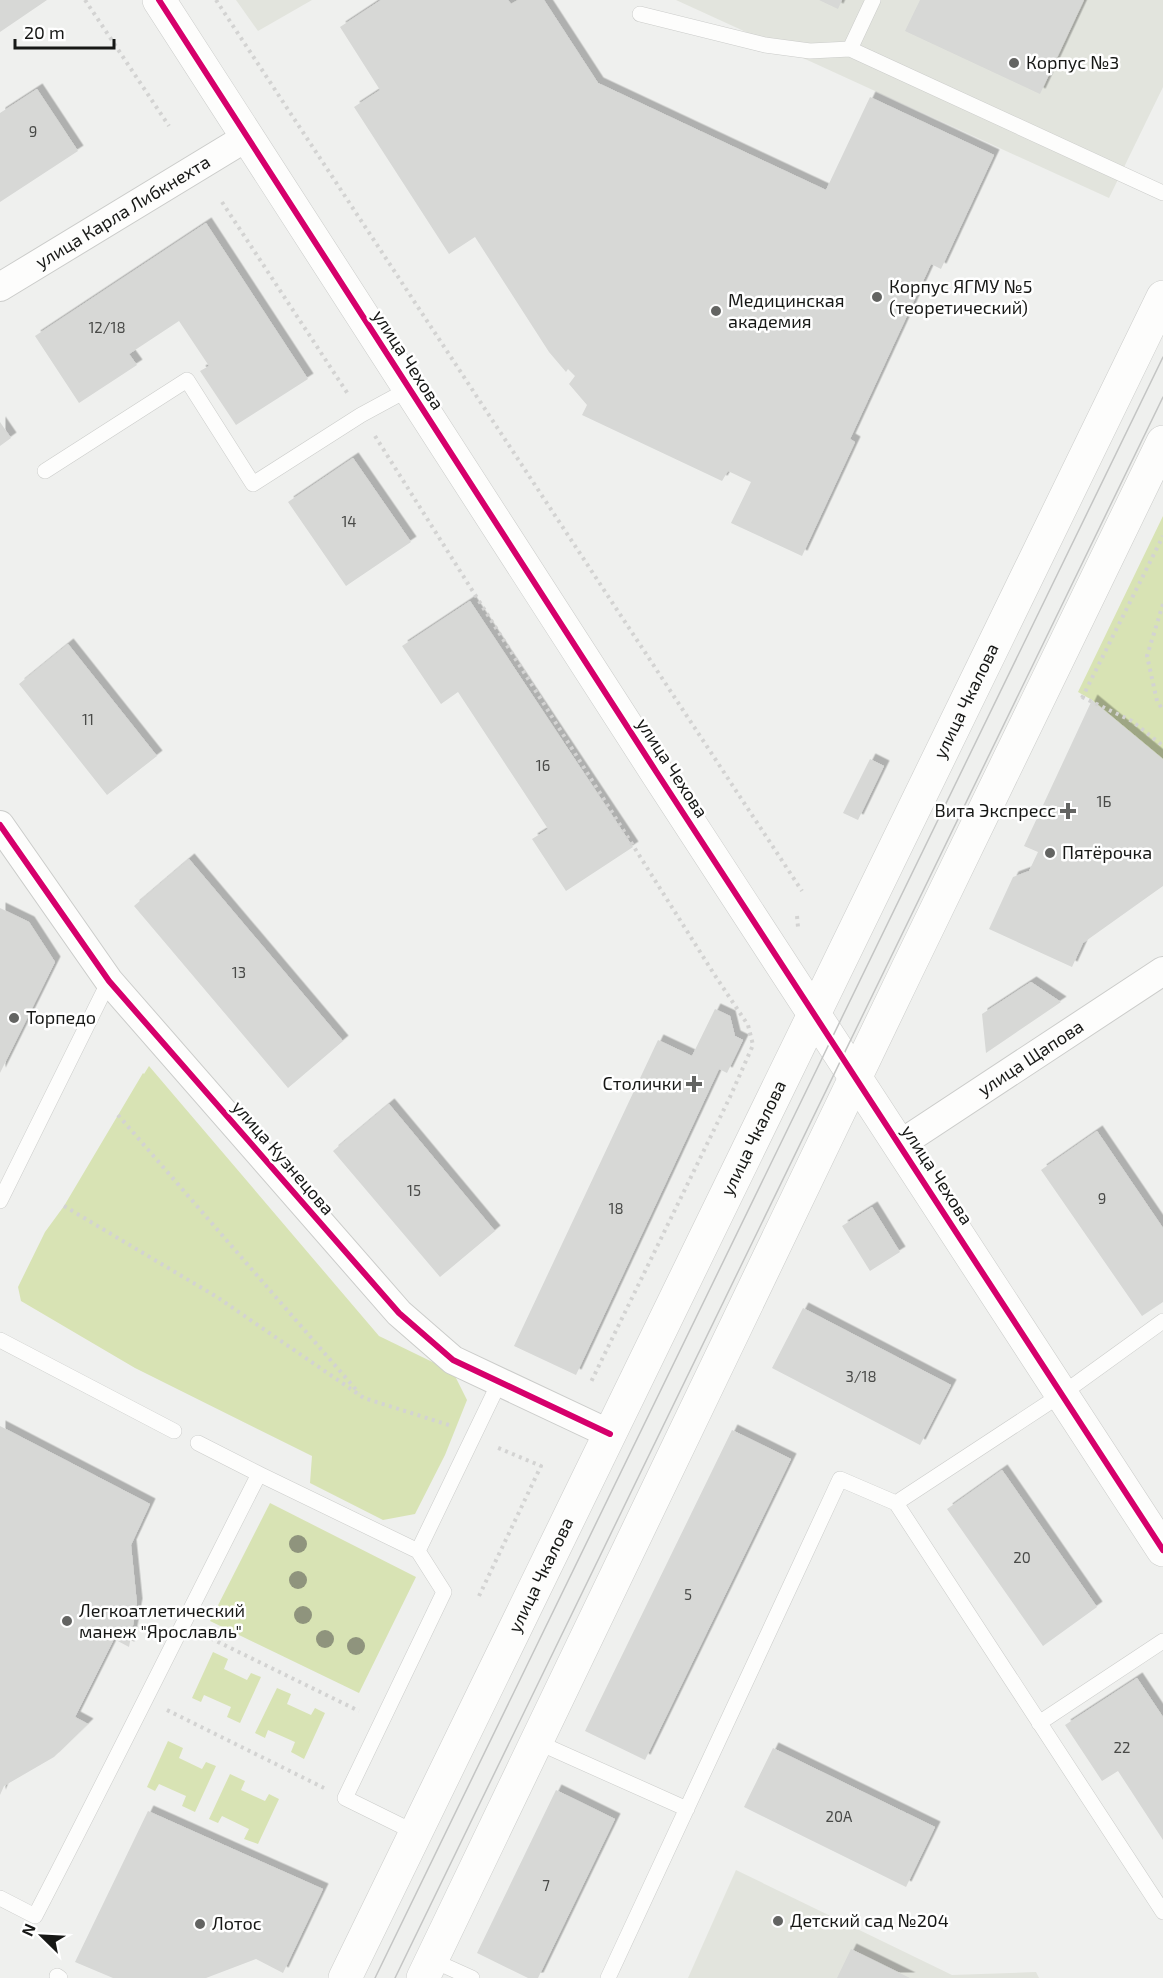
<svg xmlns="http://www.w3.org/2000/svg" width="1163" height="1978" font-family="'Exo 2',sans-serif">
  <style>
    .built { fill: #e2e4dd }
    .green { fill: #d8e3b4 }
    .building { fill: #d7d8d6; filter: url(#shadow) }
    .lines { fill: none; stroke-linecap: round; stroke-linejoin: round }
    .lane-casing { stroke: #cbccca; stroke-width: 16 }
    .street-casing { stroke: #cbccca; stroke-width: 30 }
    .secondary-casing { stroke: #cbccca; stroke-width: 34 }
    .path { stroke: #d3d3d2; stroke-width: 4; stroke-dasharray: 3 4.5; stroke-linecap: butt }
    .lane { stroke: #fdfdfc; stroke-width: 15 }
    .street { stroke: #fdfdfc; stroke-width: 28 }
    .secondary { stroke: #fdfdfc; stroke-width: 33 }
    .tram { stroke: #c4c5c4; stroke-width: 1.5 }
    .cycleway-casing { stroke: #fff; stroke-width: 10 }
    .cycleway { stroke: #d6006c; stroke-width: 6 }
    .tree { fill: #8f947d }
    .poi-dot { fill: #636462; stroke: #fff; stroke-width: 2 }
    .labels { text-anchor: middle; stroke-width: 5; stroke-linejoin: round; paint-order: stroke }
    .number-label { font-size: 15px; fill: #494a48 }
    .poi-label { font-size: 18px; fill: #171816; stroke: #fff; text-anchor: start }
    .street-label { font-size: 18px; fill: #171816; stroke: #fff }
  </style>
  <defs>
    <filter id="shadow"><feDropShadow dx="5.5" dy="-5.5" stdDeviation="0" flood-color="#0004"/></filter>
  </defs>
  <rect width="100%" height="100%" fill="#eff0ee"/>
  <path class="built" d="M236,0H312L258,31Z
    M676,0H1163V87L1109,198Z
    M736,1870L952,1975L1036,1972L1039,1978H688Z"/>
  <path class="green" d="M1163,516V761L1125,732L1092,700L1078,692Z
    M149,1066L379,1336L453,1372L467,1400L445,1455L415,1514L383,1520L310,1483L312,1456L135,1368L21,1301L18,1287L45,1232L64,1206L143,1073L144,1074Z
    M270,1503L416,1577L359,1693L210,1621Z
    M213,1652L228,1659L224,1669L247,1680L251,1673L261,1677L240,1723L227,1717L231,1707L204,1695L201,1702L192,1698Z
    M277,1688L291,1694L287,1704L311,1715L315,1708L325,1713L304,1759L291,1752L295,1742L268,1730L265,1738L255,1733Z
    M168,1741L183,1748L179,1758L202,1769L206,1762L216,1766L195,1812L182,1806L186,1796L159,1784L155,1791L147,1787Z
    M230,1774L245,1781L241,1790L265,1801L269,1794L279,1799L258,1844L244,1839L249,1829L222,1816L218,1823L209,1819Z"/>
  <path class="building" d="M0,0H47L0,32Z
    M381,0H508L511,4L518,0H544L598,83L826,190L870,97L994,155L941,269L931,264L850,439L855,442L802,556L731,523L751,482L728,471L722,481L582,415L587,405L569,384L575,376L568,369L566,372L549,352L475,237L449,254L354,107L380,90L340,27Z
    M819,0H842L838,9Z
    M920,0H1084L1040,94L905,31Z
    M37,89L78,151L0,202V113Z
    M206,223L308,379L236,425L200,371L209,366L179,321L129,354L137,365L79,403L35,336Z
    M0,422L11,438L0,446Z
    M353,458L411,542L346,586L288,502Z
    M470,601L633,847L566,891L532,839L548,829L458,692L441,704L402,646Z
    M68,644L157,756L107,795L19,684Z
    M1092,700L1163,759V886L1083,943L1072,967L989,929L1013,877L1029,871L1038,852L1024,846Z
    M870,759L884,766L858,820L843,813Z
    M189,859L343,1041L288,1088L134,906Z
    M0,908L29,922L55,962L0,1073Z
    M1031,982L1061,1002L986,1053L982,1014Z
    M715,1009L730,1016L735,1036L743,1040L727,1073L719,1069L576,1375L514,1346L658,1040L692,1056Z
    M389,1104L495,1231L440,1277L333,1151Z
    M1097,1131L1163,1228V1302L1142,1316L1041,1170Z
    M872,1207L900,1252L870,1271L842,1226Z
    M803,1308L951,1385L920,1445L772,1368Z
    M0,1426L150,1504L131,1545L137,1604L129,1647L114,1639L75,1717L88,1724L54,1757L4,1786L0,1795Z
    M732,1430L791,1459L645,1760L585,1731Z
    M1002,1470L1097,1607L1043,1646L947,1509Z
    M1137,1678L1163,1717V1840L1118,1771L1102,1781L1065,1725Z
    M773,1748L935,1827L906,1887L744,1807Z
    M556,1790L615,1819L538,1978H528L477,1953Z
    M148,1811L323,1889L283,1973L256,1959L206,1978H113L75,1962Z
    M851,1949L910,1978H837Z"/>
  <g class="lines">
    <defs>
      <path id="lane" d="M640,14L765,45L810,51L850,49L873,0
        M850,49L1163,193
        M45,471L187,380L253,484L361,415L409,389
        M0,1201L109,981
        M0,1340L174,1431
        M259,1474L418,1551
        M896,1503L1062,1394L1163,1321
        M1039,1723L1163,1641
        M537,1742L687,1809
        M416,1833L345,1798L444,1592L418,1551L499,1383
        M0,1898L35,1916C111,1770 184,1621 259,1474L198,1443
        M432,1960L472,1978
        M57,1976L60,1978
        M608,1978L840,1479L896,1503L1163,1912"/>
      <g id="street">
        <path id="s1" d="M0,287L247,137"/>
        <path d="M0,825L109,981L399,1313L453,1360L610,1434"/>
        <path id="s2" d="M899,1145L1163,971"/>
      </g>
      <g id="secondary">
        <path d="M159,0L657,773L1163,1550"/>
        <path id="s3" d="M345,1978L1163,297"/>
        <path d="M423,1978L906,972L1163,442"/>
      </g>
    </defs>
    <use href="#lane" class="lane-casing"/>
    <use href="#street" class="street-casing"/>
    <use href="#secondary" class="secondary-casing"/>
    <path class="path" d="M85,0L169,126
      M216,0L802,891
      M222,202L348,394
      M375,436L714,974L748,1025L753,1045L730,1097L590,1384
      M1163,604L1147,656L1157,701L1163,710
      M1082,697L1132,721L1163,746
      M1082,698L1163,536
      M797,916L798,927
      M118,1115L359,1393
      M64,1206L217,1297L364,1398L452,1426
      M479,1596L541,1466L496,1447
      M204,1635L359,1711
      M167,1710L324,1788"/>
    <use href="#lane" class="lane"/>
    <use href="#street" class="street"/>
    <use href="#secondary" class="secondary"/>
    <path class="tram" d="M375,1978L1163,357
      M395,1978L1163,397"/>
    <defs>
      <path id="cycleway" d="M159,0L657,773L1163,1550
        M0,825L109,981L399,1313L453,1360L610,1434"/>
    </defs>
    <use href="#cycleway" class="cycleway-casing"/>
    <use href="#cycleway" class="cycleway"/>
  </g>
  <g class="tree">
    <circle cx="298" cy="1544" r="9"/>
    <circle cx="298" cy="1580" r="9"/>
    <circle cx="303" cy="1615" r="9"/>
    <circle cx="325" cy="1639" r="9"/>
    <circle cx="356" cy="1646" r="9"/>
  </g>
  <g class="poi-dot">
    <circle cx="1014" cy="63" r="6"/>
    <circle cx="877" cy="297" r="6"/>
    <circle cx="716" cy="311" r="6"/>
    <path d="M1065 802h6v6h6v6h-6v6h-6v-6h-6v-6h6z"/>
    <circle cx="1050" cy="853" r="6"/>
    <circle cx="14" cy="1018" r="6"/>
    <path d="M691 1075h6v6h6v6h-6v6h-6v-6h-6v-6h6z"/>
    <circle cx="67" cy="1621" r="6"/>
    <circle cx="778" cy="1921" r="6"/>
    <circle cx="200" cy="1924" r="6"/>
  </g>
  <g class="labels">
    <g class="number-label">
      <text x="33" y="137">9</text>
      <text x="107" y="333">12/18</text>
      <text x="349" y="527">14</text>
      <text x="88" y="725">11</text>
      <text x="543" y="771">16</text>
      <text x="1104" y="807">1Б</text>
      <text x="239" y="978">13</text>
      <text x="414" y="1196">15</text>
      <text x="1102" y="1204">9</text>
      <text x="616" y="1214">18</text>
      <text x="861" y="1382">3/18</text>
      <text x="1022" y="1563">20</text>
      <text x="688" y="1600">5</text>
      <text x="1122" y="1753">22</text>
      <text x="839" y="1822">20А</text>
      <text x="546" y="1891">7</text>
    </g>
    <g class="poi-label">
      <text x="1026" y="69">Корпус №3</text>
      <text x="889" y="293">Корпус ЯГМУ №5<tspan x="889" dy="21">(теоретический)</tspan></text>
      <text x="728" y="307">Медицинская<tspan x="728" dy="21">академия</tspan></text>
      <text x="1056" y="817" text-anchor="end">Вита Экспресс</text>
      <text x="1062" y="859">Пятёрочка</text>
      <text x="26" y="1024">Торпедо</text>
      <text x="682" y="1090" text-anchor="end">Столички</text>
      <text x="79" y="1617">Легкоатлетический<tspan x="79" dy="21">манеж "Ярославль"</tspan></text>
      <text x="790" y="1927">Детский сад №204</text>
      <text x="212" y="1930">Лотос</text>
    </g>
    <g class="street-label">
      <text dy="6" stroke="none"><textPath href="#s1" startOffset="144">улица Карла Либкнехта</textPath></text>
      <text transform="translate(408 360) rotate(57)" y="6">улица Чехова</text>
      <text dy="6" stroke="none"><textPath href="#s3" startOffset="1420">улица Чкалова</textPath></text>
      <text transform="translate(672 768) rotate(57)" y="6">улица Чехова</text>
      <text dy="6" stroke="none"><textPath href="#s2" startOffset="158">улица Щапова</textPath></text>
      <text dy="6" stroke="none"><textPath href="#s3" startOffset="934">улица Чкалова</textPath></text>
      <text transform="translate(283 1158) rotate(49)" y="6">улица Кузнецова</text>
      <text transform="translate(937 1175) rotate(57)" y="6">улица Чехова</text>
      <text dy="6" stroke="none"><textPath href="#s3" startOffset="448">улица Чкалова</textPath></text>
    </g>
  </g>
  <g transform="translate(42 1936) rotate(294)" stroke="#ffffff" stroke-width="4.5" paint-order="stroke">
  <path d="M0-4.5L10 22L0 15L-10 22Z" fill="#171816"/>
  <text y="-9" font-size="16" font-weight="bold" text-anchor="middle" fill="#171816">N</text>
  </g>
  <path d="M15 39v9h99v-9" fill="none" stroke="#171816" stroke-width="3"/>
  <text x="24" y="39" font-size="18" fill="#171816" stroke="#ffffff" stroke-width="4.5" paint-order="stroke">20 m</text>
</svg>
